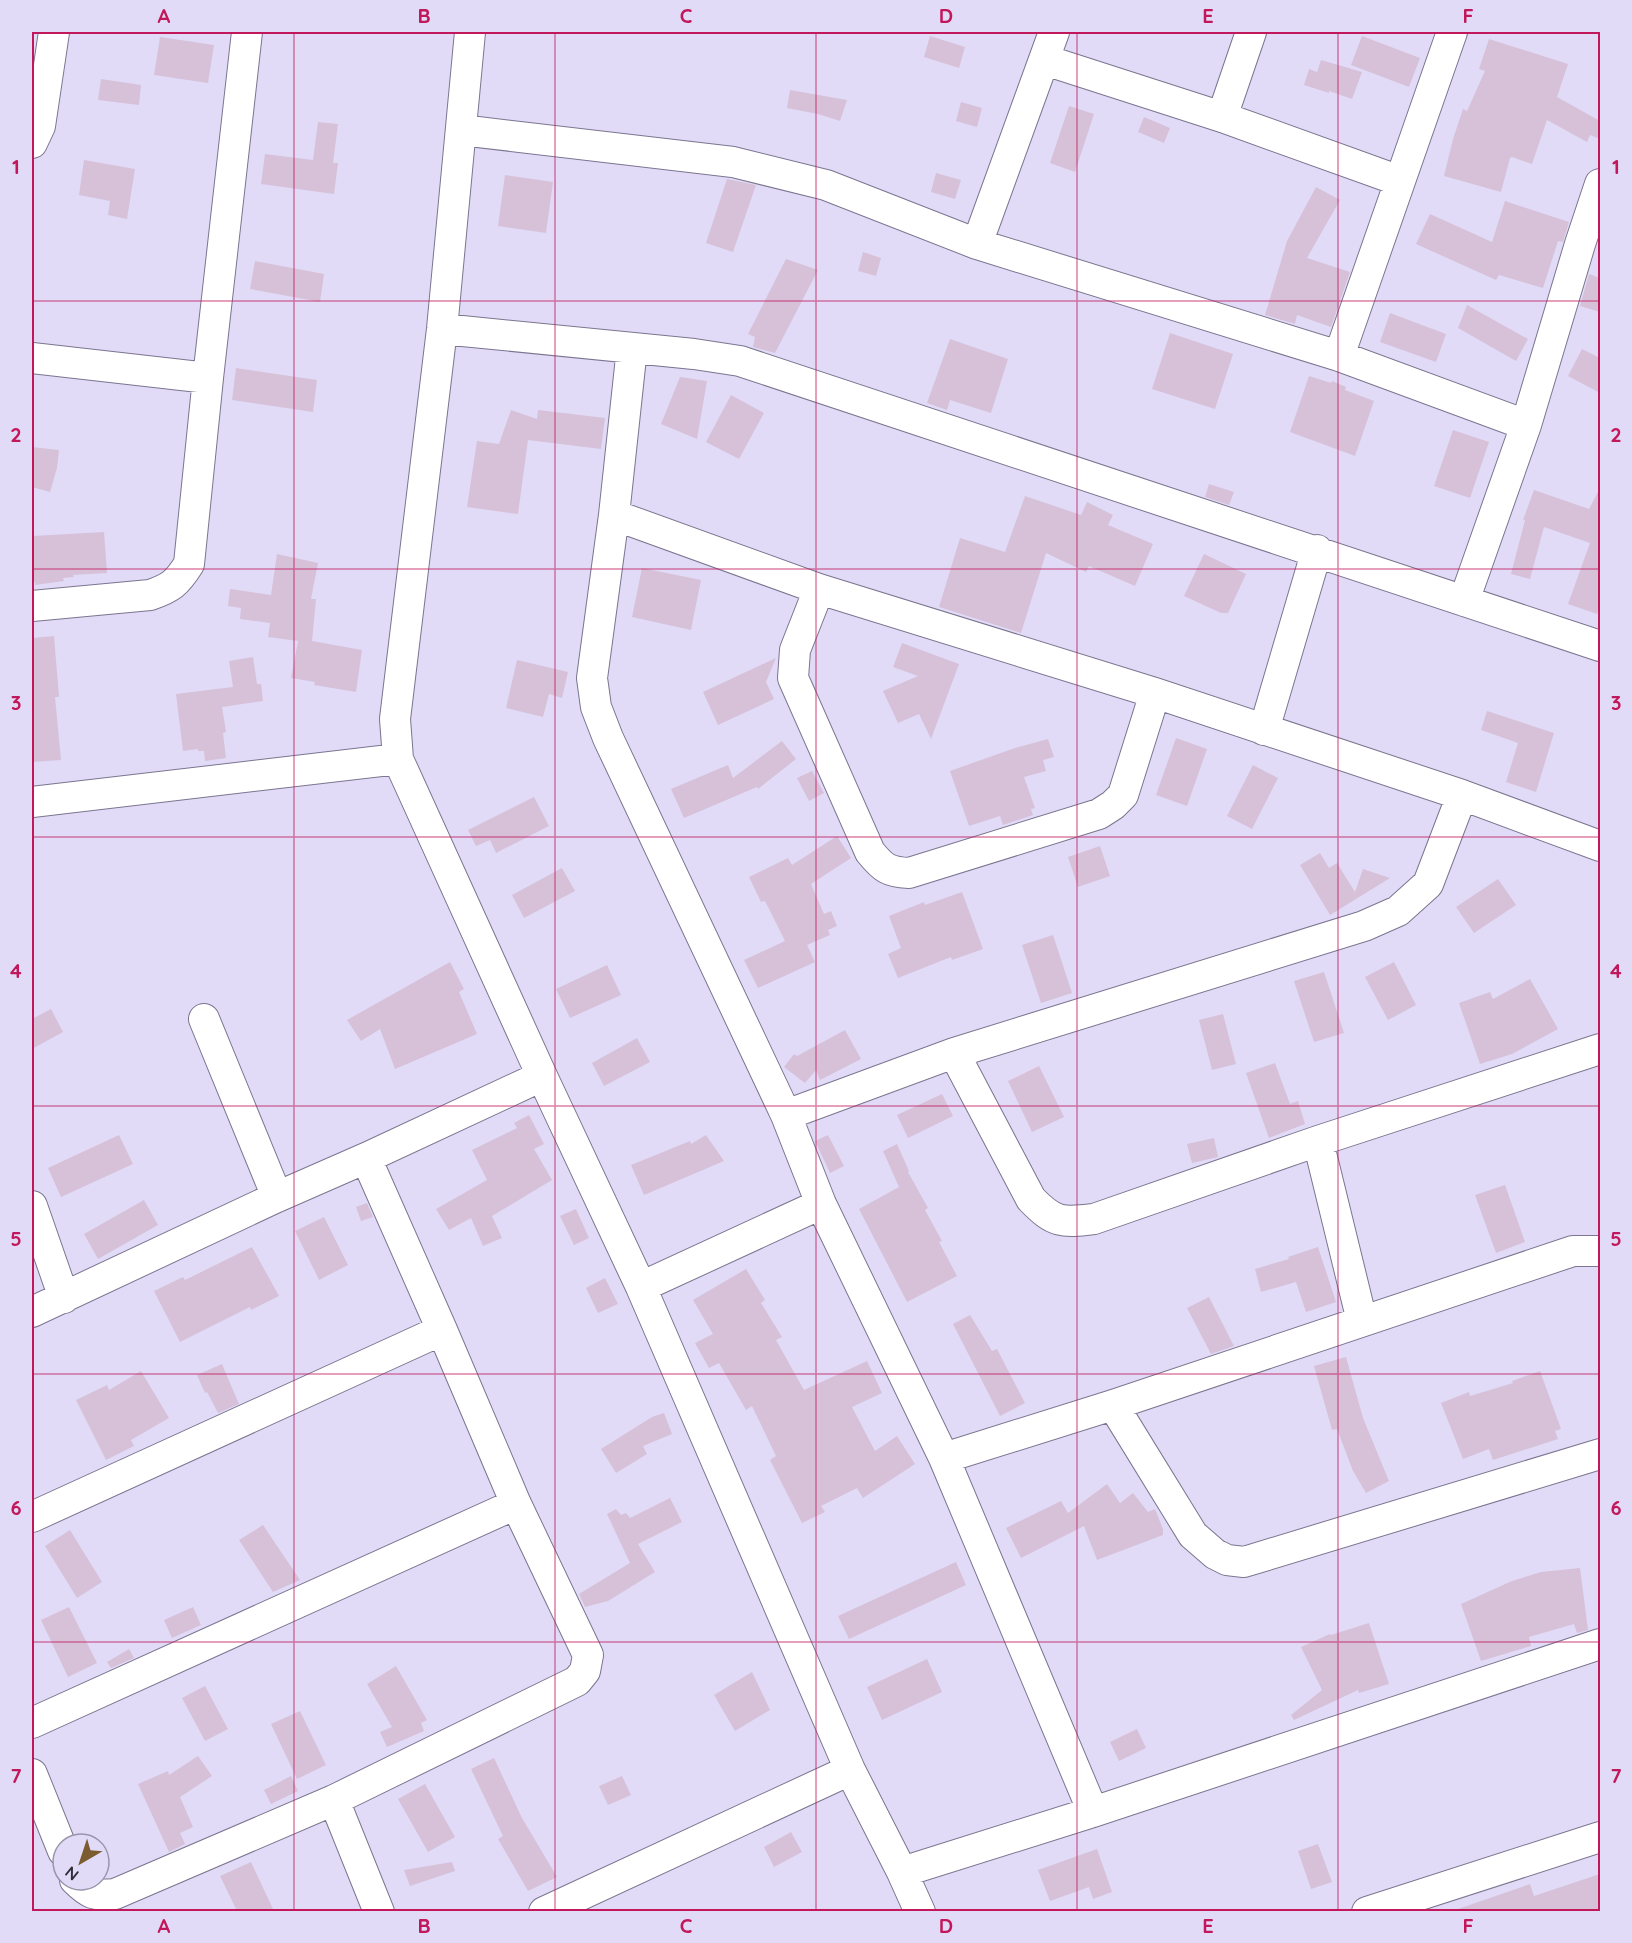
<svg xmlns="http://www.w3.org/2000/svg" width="1632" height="1943" font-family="Quicksand,sans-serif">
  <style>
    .building { fill: #d6c1d9 }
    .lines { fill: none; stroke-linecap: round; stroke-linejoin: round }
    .minor-casing { stroke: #7b758f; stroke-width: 32 }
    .minor { stroke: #fff; stroke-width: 30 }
    .grid { fill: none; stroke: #c2185b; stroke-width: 1.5; stroke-opacity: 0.55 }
    .neatline { fill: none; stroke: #c2185b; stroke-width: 2 }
    .grid-label { font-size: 20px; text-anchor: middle; font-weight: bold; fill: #c2185b }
  </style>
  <rect width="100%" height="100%" fill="#e1dbf8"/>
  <path class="building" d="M930,36L965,47L959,68L924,57Z
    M1362,36L1420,58L1409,87L1351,65Z
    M160,37L214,45L208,83L154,75Z
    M1489,39L1568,64L1557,97L1600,121V139L1590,135L1587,142L1547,120L1532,164L1512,157L1510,158L1501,192L1444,176L1453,139L1463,109L1467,111L1485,71L1479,69Z
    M1321,60L1362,72L1352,99L1329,91V93L1304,85L1309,69L1317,72Z
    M101,79L141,85L139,105L98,100Z
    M790,90L847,100L840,121L818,114L787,108Z
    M961,102L982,108L977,127L956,121Z
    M1069,106L1094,114L1075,172L1050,163Z
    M1144,117L1170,128L1164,143L1138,132Z
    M318,122L338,124L333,163H338L334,194L261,184L265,154L313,160Z
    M84,160L135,169L127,219L108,215L110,201L79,195Z
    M936,173L961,180L955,199L931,192Z
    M505,175L553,182L546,233L498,226Z
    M727,179L756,185L733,252L706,243Z
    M1316,187L1340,200L1307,258L1350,272L1331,327L1297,315L1295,324L1265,315L1287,241Z
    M1505,201L1569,222L1563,242L1558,241L1543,288L1499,275L1496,280L1416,244L1430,214L1492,242Z
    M863,252L881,258L876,276L858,271Z
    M786,259L818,270L775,353L753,347L755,337L748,334Z
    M255,261L324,274L320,302L250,289Z
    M1589,274L1600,278V312L1580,306Z
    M1467,305L1528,339L1516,361L1458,328Z
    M1390,313L1446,334L1436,362L1380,342Z
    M1170,333L1233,354L1215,409L1152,389Z
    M950,339L1008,359L991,413L950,400L947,410L927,403Z
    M1582,349L1600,358V393L1568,376Z
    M236,368L317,380L313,412L232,400Z
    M1309,376L1331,383L1332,381L1346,387L1345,390L1374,401L1355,456L1290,432Z
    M680,377L707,381L697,439L661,424Z
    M731,395L764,413L739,459L706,442Z
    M511,410L537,419L538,410L605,418L601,449L528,440L518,514L467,507L477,441L499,444Z
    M1453,430L1489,442L1470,498L1434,486Z
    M32,447L59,450L57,468L50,492L32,487Z
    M1209,484L1234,492L1229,505L1205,497Z
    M1600,488V604L1597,614L1568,604L1590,543L1544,527L1530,579L1511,574L1525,520H1523L1534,490L1589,509Z
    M1025,496L1081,515L1087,502L1113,515L1108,525L1153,544L1135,586L1089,566L1086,572L1046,553L1021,633L939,607L960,538L1005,552Z
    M104,532L107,573L73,575L74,577L63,578L64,581L35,585V582H32V536Z
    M277,554L318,563L311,599H316L312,641L362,650L356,692L314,685L315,682L291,678L298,641L268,637L270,623L240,619L241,608L228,606L230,589L271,595Z
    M1204,554L1246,574L1228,613H1221L1184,596Z
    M642,568L701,580L691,630L632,617Z
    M54,636L59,697H55L61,760L32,762V638Z
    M902,643L959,664L931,739L919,714L898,723L883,691L918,676L893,667Z
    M253,657L257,684H261L263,701L222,707L226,732L223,733L226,758L205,761L204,751H198V749L183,751L176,694L233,687L229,661Z
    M776,658L766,682L774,699L718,725L703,692Z
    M517,660L568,672L562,698L549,694L543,717L506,708Z
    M1487,711L1554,733L1536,792L1506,782L1518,743L1481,730Z
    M1176,738L1207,749L1187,806L1156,795Z
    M1048,739L1054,757L1043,760L1046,771L1024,777L1035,808L1031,809L1033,815L1003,825L1000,816L969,826L950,771L1015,748Z
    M782,741L796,759L758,789L757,787L684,818L671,789L728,765L733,778Z
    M1253,765L1278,778L1252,829L1227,816Z
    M812,771L824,793L809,801L797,778Z
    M534,797L549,826L496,853L490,840L476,846L468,830Z
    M837,836L851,858L811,884L824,914L831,911L837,926L828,930L830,935L807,945L815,962L758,988L744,960L785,941L765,901L761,902L749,877L788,858L792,865Z
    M1100,846L1110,876L1078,887L1068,857Z
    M1320,853L1329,868L1337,863L1355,892L1363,869L1390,878L1330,915L1300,865Z
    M562,868L575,891L524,918L512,895Z
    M1498,879L1516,905L1474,933L1456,907Z
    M962,892L983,949L952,960L951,957L898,978L888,954L901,948L889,916L924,902L925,905Z
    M1053,935L1072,993L1041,1003L1022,945Z
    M450,962L464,989L459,992L477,1034L395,1069L380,1029L361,1041L347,1020Z
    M1394,962L1416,1005L1388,1020L1365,977Z
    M607,965L621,995L570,1018L556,989Z
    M1324,972L1344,1033L1314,1042L1294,981Z
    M1530,979L1558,1029L1512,1054L1480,1064L1459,1003L1490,992L1493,999Z
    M51,1009L63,1032L32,1049V1019Z
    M1223,1014L1236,1064L1212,1070L1199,1020Z
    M845,1030L861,1059L820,1080L816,1070L805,1083L784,1067L794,1054L797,1056Z
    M637,1038L650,1062L604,1086L592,1063Z
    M1275,1063L1290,1104L1298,1101L1305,1124L1269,1138L1246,1073Z
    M1039,1066L1064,1117L1032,1132L1008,1081Z
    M942,1094L953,1116L908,1138L897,1115Z
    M529,1115L544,1144L534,1149L552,1180L492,1216L502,1238L483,1246L471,1218L449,1230L436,1209L487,1180L472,1150L517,1128L514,1123Z
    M119,1135L133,1164L61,1197L48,1168Z
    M706,1135L724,1161L644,1195L631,1165L690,1141L691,1144Z
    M828,1135L844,1166L830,1173L815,1141Z
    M1214,1138L1218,1157L1192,1163L1187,1144Z
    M897,1144L909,1171L908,1172L928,1208L925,1210L942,1241L939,1242L957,1276L907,1302L859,1209L899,1187L883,1151Z
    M1505,1185L1525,1242L1496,1253L1475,1195Z
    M144,1200L158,1225L98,1259L84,1234Z
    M367,1203L373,1217L361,1221L356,1207Z
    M576,1209L589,1238L574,1245L560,1216Z
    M324,1217L348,1265L319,1280L295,1231Z
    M252,1247L279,1296L251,1310L250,1307L180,1342L154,1291L183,1277L185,1280Z
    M1318,1247L1336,1302L1306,1312L1296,1282L1261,1292L1255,1269L1289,1259L1288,1257Z
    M746,1269L765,1300L761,1303L782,1337L776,1340L804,1390L867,1361L882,1393L852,1407L875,1451L897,1436L915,1464L863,1498L857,1488L821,1506L825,1512L802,1523L770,1460L776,1456L752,1406L746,1410L719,1363L709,1368L695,1343L713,1334L693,1300Z
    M605,1278L618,1304L598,1313L586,1288Z
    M1209,1297L1234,1346L1211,1354L1187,1308Z
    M970,1315L992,1351L997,1349L1025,1403L1000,1416L953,1324Z
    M1346,1357L1363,1418L1389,1481L1366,1493L1353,1471L1337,1429L1332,1430L1314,1366Z
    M222,1364L239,1404L218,1413L207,1392L205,1393L197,1375Z
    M141,1371L169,1418L131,1440L134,1446L106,1460L76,1400L107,1385L109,1390Z
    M1540,1371L1561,1429L1555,1431L1558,1439L1493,1460L1489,1449L1463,1459L1441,1403L1469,1392L1470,1396L1513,1383L1512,1381Z
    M664,1413L672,1434L643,1446L647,1454L616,1473L601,1449L652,1417Z
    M1107,1484L1120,1503L1133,1493L1148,1512L1155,1509L1163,1529V1535L1097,1560L1084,1526L1021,1558L1006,1528L1061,1501L1068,1513Z
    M670,1498L682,1522L638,1544L655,1572L608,1601L585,1607L579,1594L630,1563L607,1514L616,1509L621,1515L626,1513L630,1518Z
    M263,1525L300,1580L273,1592L239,1540Z
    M70,1530L102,1582L77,1598L45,1546Z
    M956,1562L966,1585L849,1639L838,1616Z
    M1580,1568L1588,1630L1577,1633L1574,1624L1529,1637L1531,1646L1481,1661L1461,1604L1512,1581L1541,1572Z
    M69,1607L97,1663L68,1677L41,1620Z
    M193,1607L201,1625L172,1638L164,1620Z
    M1369,1623L1389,1684L1359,1693L1358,1690L1294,1720L1291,1715L1322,1690L1301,1647L1330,1634L1331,1635Z
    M129,1649L134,1658L111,1668L107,1662Z
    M927,1659L942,1692L882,1720L867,1687Z
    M396,1666L427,1720L421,1723L424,1731L387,1747L380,1732L392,1727L367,1684Z
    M752,1672L770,1710L735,1731L714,1695Z
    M205,1686L228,1729L205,1741L182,1698Z
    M300,1711L326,1765L297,1779L271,1724Z
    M1137,1729L1146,1748L1119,1761L1110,1742Z
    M198,1756L212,1776L180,1797L193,1827L180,1833L185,1844L169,1852L138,1784L168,1771L169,1775Z
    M494,1758L522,1818L557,1877L528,1891L498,1839L503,1836L471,1769Z
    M291,1776L298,1791L271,1804L264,1790Z
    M622,1776L631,1795L608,1805L599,1786Z
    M425,1784L455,1837L428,1852L398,1799Z
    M791,1832L802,1852L774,1867L764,1847Z
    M1318,1844L1332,1882L1311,1889L1298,1851Z
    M1097,1849L1112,1892L1093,1899L1089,1887L1050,1901L1038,1870Z
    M251,1862L274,1911H237L220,1876Z
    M452,1862L455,1871L410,1886L404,1870Z
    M1600,1874V1911H1459L1458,1909L1530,1884L1534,1896Z"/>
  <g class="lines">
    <defs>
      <path id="minor" d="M470,32L442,329L395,719L398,759L542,1076L641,1287L850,1770L902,1872L920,1912
        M1045,60L1222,117L1400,181
        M1222,117L1251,32
        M461,130L733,162L826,185L977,244L1339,356L1526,425
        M32,143L40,126L54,32
        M977,244L1054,32
        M442,329L694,354L740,361L1600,646
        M632,348L614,515L592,678L596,707L608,738L786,1115L821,1204L944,1458L1093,1812
        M1339,356L1452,32
        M32,358L208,378
        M614,515L819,589L1155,693L1462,795L1600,846
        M819,589L795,650L793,678L870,852C883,868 888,872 909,873L1099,814L1113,805L1123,795L1155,693
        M1464,601L1526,425L1580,244L1600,184
        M32,606L150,595C171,588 177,583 189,564L208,378L247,32
        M1264,730L1317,550
        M32,802L398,759
        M204,1019L277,1197
        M954,1053L1031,1199C1054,1223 1062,1223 1094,1219L1318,1141L1600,1049
        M786,1115L954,1053L1364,926L1398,911L1428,884L1462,795
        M1318,1141L1362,1321
        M32,1206L64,1298
        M641,1287L821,1204
        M32,1312L277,1197L366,1158L542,1076
        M1113,1405L1193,1535L1215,1554L1227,1560L1244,1562L1600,1454
        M944,1458L1113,1405L1573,1251H1600
        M32,1517L442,1330
        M32,1723L516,1504
        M32,1774L63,1851
        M334,1800L379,1912
        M902,1872L1093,1812L1600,1644
        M75,1880C89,1894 94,1896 115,1894L334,1800L577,1681L585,1671L588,1655L516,1504L442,1330L366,1158
        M544,1912L850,1770
        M1367,1912L1600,1837"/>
    </defs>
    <use href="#minor" class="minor-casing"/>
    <use href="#minor" class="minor"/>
  </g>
  <path class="grid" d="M294,32V1912M555,32V1912M816,32V1912M1077,32V1912M1338,32V1912M32,301H1600M32,569H1600M32,837H1600M32,1106H1600M32,1374H1600M32,1642H1600"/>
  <rect width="1632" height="1943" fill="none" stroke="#e1dbf8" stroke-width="66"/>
  <g transform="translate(81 1862) rotate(219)"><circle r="28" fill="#e1dbf8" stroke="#9a95ab" stroke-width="1.5"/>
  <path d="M0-4.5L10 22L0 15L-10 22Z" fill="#7b5c31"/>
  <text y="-9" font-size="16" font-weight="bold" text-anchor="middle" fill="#2f2d38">N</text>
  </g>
  <rect x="33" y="33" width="1566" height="1877" class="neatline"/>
  <g class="grid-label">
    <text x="164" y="23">A</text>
    <text x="424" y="23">B</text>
    <text x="686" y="23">C</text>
    <text x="946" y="23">D</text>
    <text x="1208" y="23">E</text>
    <text x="1468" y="23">F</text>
    <text x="16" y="174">1</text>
    <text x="1616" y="174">1</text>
    <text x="16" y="442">2</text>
    <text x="1616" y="442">2</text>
    <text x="16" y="710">3</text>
    <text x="1616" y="710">3</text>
    <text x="16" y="978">4</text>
    <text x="1616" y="978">4</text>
    <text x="16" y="1246">5</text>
    <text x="1616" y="1246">5</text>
    <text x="16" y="1515">6</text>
    <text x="1616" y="1515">6</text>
    <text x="16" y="1783">7</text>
    <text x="1616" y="1783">7</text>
    <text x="164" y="1933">A</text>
    <text x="424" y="1933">B</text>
    <text x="686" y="1933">C</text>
    <text x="946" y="1933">D</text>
    <text x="1208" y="1933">E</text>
    <text x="1468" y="1933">F</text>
  </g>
</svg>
